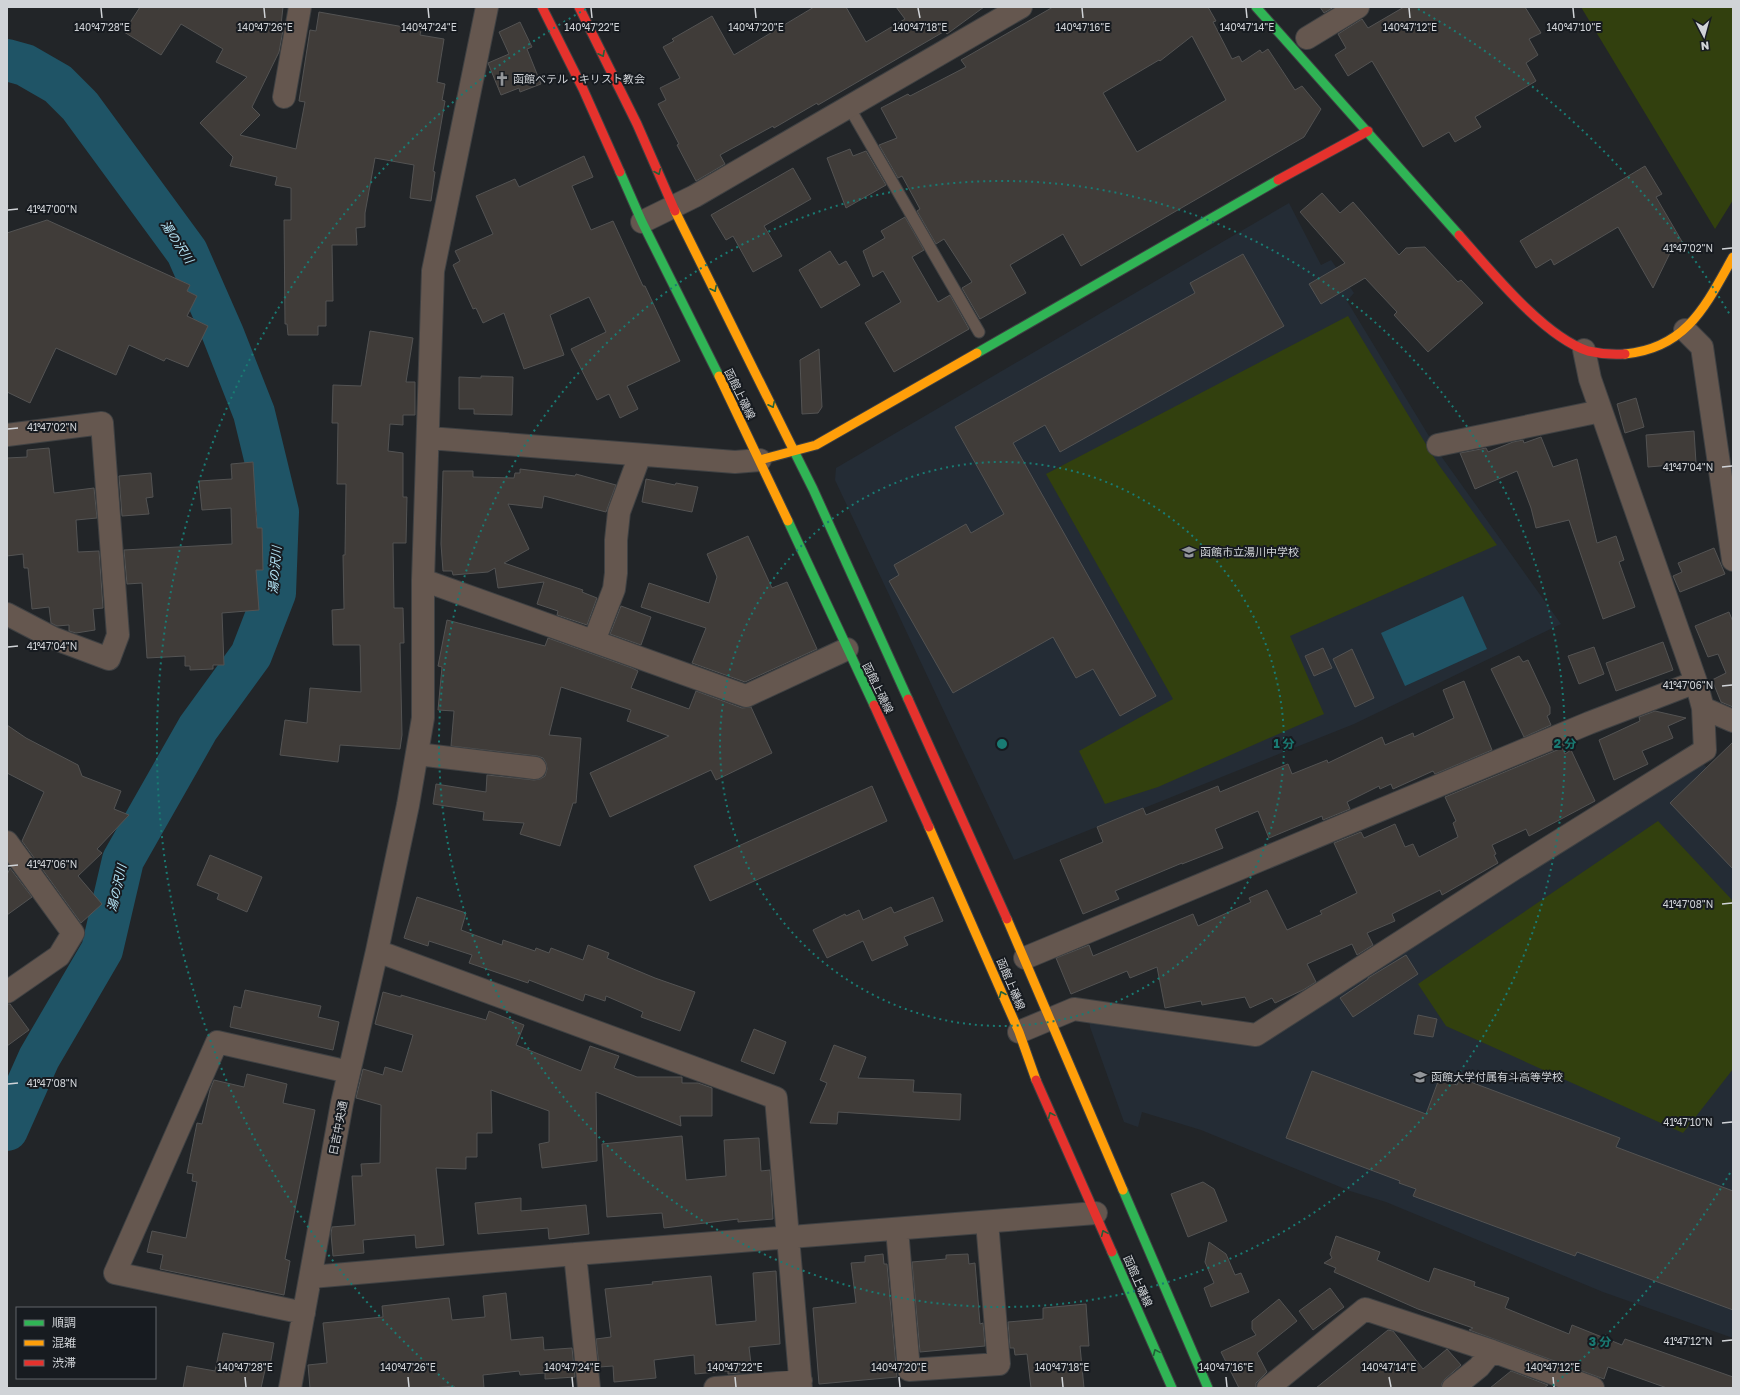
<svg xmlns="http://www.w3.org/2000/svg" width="1740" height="1395" font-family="'Golos Text','Noto Sans JP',sans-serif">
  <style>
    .built { fill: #242c35 }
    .green { fill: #32400e }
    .water { fill: #1f5466 }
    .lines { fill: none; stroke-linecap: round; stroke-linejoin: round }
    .river { stroke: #1f5466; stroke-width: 42 }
    .building { fill: #403c39; stroke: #535353; fill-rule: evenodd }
    .lane-casing { stroke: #3f4143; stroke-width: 13 }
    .street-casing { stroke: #3f4143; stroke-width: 24 }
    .fast-casing { stroke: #3f4143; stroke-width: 11 }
    .slow-casing { stroke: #3f4143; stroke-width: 11 }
    .jam-casing { stroke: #3f4143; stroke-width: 11 }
    .lane { stroke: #65574f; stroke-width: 11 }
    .street { stroke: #65574f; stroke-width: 22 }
    .fast { stroke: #30b455; stroke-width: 9 }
    .slow { stroke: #ff9f0a; stroke-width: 9 }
    .jam { stroke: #e5322d; stroke-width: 9 }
    .oneway { stroke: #226038 }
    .ticks { fill: none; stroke: #d0d3d7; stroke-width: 1.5 }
    .ring { fill: none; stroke: #197b73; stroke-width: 2; stroke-dasharray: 2 4 }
    .labels { text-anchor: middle; stroke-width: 4; stroke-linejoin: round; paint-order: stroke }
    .poi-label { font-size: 11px; fill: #d0d3d7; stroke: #171b20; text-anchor: start }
    .street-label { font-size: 11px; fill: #d0d3d7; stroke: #171b20 }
    .water-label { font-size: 12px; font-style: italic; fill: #b6e7f9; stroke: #171b20 }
    .ticks-label { font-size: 10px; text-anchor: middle; fill: #d0d3d7; stroke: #171b20; stroke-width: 4; stroke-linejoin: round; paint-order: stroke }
    .centre { fill: #197b73; stroke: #171b20; stroke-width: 2 }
    .ring-label { font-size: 12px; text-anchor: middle; font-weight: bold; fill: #197b73; stroke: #171b20; stroke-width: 4; stroke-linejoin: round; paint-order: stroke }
  </style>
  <rect width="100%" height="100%" fill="#222528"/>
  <path class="built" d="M1289,203L1321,265L1331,260L1354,293L1347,301L1441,456L1561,624L1354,724L1014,860L835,480L836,468Z
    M1701,762L1733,792V1338L1603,1292L1386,1202L1350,1191L1201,1130L1142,1112L1138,1127L1124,1122L1090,1027L1089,1018L1256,1043Z"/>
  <path class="green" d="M1581,7H1733V200L1715,229Z
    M1348,316L1438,464L1497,545L1290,636L1324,714L1158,787L1105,804L1079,751L1173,699L1046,474Z
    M1658,821L1733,901V1069L1683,1133L1446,1026L1418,984Z"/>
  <path class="water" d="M1463,596L1487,649L1405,686L1381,633Z"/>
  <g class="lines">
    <path class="river" d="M7,60L25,65L58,84L80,106L187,252L223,334L254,413L278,512L275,593L251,655L198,728L123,860L102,950L39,1058L7,1130"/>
  </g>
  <path class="building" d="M140,7H283L281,25H284L279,52L252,107L260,115L240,135L296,149L305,102L299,101L310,30L316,31L319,12L421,30L420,35L444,39L437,82L445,84L442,100L445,101L433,171L435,172L431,201L410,198L414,165L375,158L365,213V227L356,228L357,245H332L333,301H326V326H318V335H288L287,324H285L284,220H291V188L275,185L277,177L230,166L233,157L200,123L247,77L216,62L223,49L181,24L161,55L124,32Z
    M814,7H846L866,42L905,19L896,7H984L947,34L945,31L818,105L817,103L774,128L773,126L720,155L725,164L696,181L677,145L679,144L658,104L666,100L660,88L680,78L663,47L674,41L672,39L712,16L734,55Z
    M1053,7H1208L1216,21L1213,22L1232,59L1239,56L1242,62L1260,50L1262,53L1268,49L1295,90L1302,86L1321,109L1304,137L1081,266L1063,234L1010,265L1026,293L980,319L962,288L972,282L944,239L936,244L917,211L920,209L902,176L898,178L879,145L897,138L881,108L908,94L910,96L966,67L961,60ZM1192,36L1226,100L1137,152L1103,93L1159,60L1160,61Z
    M1320,7H1334L1324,13Z
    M1404,7H1525L1541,33L1529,39L1538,55L1526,63L1536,81L1475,117L1481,127L1455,142L1449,132L1423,147L1372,61L1348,76L1335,55L1346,48L1338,34L1362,19L1368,28Z
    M520,22L532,47L527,49L541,84L520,92L519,88L501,95L488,63L509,54L499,32Z
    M850,149L853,156L866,151L886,185L846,208L827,158Z
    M584,156L593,177L572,186L591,230L613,221L643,286H645L680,361L627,386L638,409L620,418L609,394L597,400L571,349L606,332L589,297L550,315L564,355L524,369L504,313L483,323L476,308L473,309L453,265L460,261L455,251L493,234L476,196L515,179L519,187Z
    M1645,166L1662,194L1656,197L1684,245L1670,253L1653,288L1618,227L1554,265L1551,259L1536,268L1520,241Z
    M793,168L811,199L764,226L782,256L753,272L733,236L726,240L711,215Z
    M1322,193L1340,213L1353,202L1399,255L1406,248L1425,247L1458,282L1461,280L1483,303L1428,352L1394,315L1397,312L1365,278L1321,304L1309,284L1345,263L1300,212Z
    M905,217L924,250L912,257L938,302L950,295L969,329L894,372L865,323L901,302L883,271L873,277L863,251L885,238L881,231Z
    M47,220L190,285L187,291L197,296L187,316L208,326L188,367L166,358L164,361L129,345L116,375L56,348L30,403L7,392V233Z
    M830,251L839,265L846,261L860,285L821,308L799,270Z
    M1243,254L1284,326L1060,452L1045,425L1013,443L1156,696L1120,716L1093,669L1076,678L1053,637L953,693L889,581L899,575L894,565L966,524L971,533L1004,514L955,427L1195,293L1190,283Z
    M370,331L413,338L406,382H415V415H403V425L390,424L388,451L403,453V497H407L406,543H393L394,608H403L404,643H400L402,735L400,749L340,745L338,762L280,755L285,720L307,723L310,688L361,692L360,645H333L332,610L344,609L343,555H345L346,484H337L338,423H332L333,385L361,386Z
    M819,349L822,407L818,413L802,414L800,360Z
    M481,376L513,377L512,415L474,414V409H459V377L481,378Z
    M1636,398L1644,427L1625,433L1617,404Z
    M1694,431L1696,463L1648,467L1646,435Z
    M1541,437L1553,467L1577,459L1597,543L1616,536L1624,560L1619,562L1635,607L1603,619L1569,520L1536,528L1531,508L1517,471L1475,489L1460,453L1486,448L1488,452L1513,442L1523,440L1524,443Z
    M49,448L54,493L94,488L97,518L76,520L78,552L99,551L103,608L93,609L95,630L76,633L69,631V625L57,626L51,623L49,607L32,609L28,568H24L23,554L7,556V458L27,457V450Z
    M253,462L257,528H262L263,570H256L259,610L222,613L224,665H213V669L190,670V666H185V656L147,658L142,583L127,584L124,550L232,544L231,508L202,510L199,481L232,479L231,464Z
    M520,469L575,476L576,474L616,485L606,512L544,496L542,508L508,504L529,549L504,563L583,590L582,592L597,598L587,625L557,615L558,611L537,604L544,582L498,588L495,568L488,572L453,575L452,571H443L441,544L443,471H473V477L514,478L515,473H520Z
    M151,473L153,497L146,498L149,514L122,516L119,476Z
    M646,479L675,485L676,483L698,487L692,512L642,502Z
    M748,536L772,588L787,582L817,649L745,682L692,663L706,628L641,607L649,583L709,603L717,577L707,554Z
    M1714,548L1725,574L1680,592L1673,576L1682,572L1678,563Z
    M621,606L651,617L641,645L610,634Z
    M1729,612L1733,622V707L1721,702L1712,680L1726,673L1718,654L1708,657L1695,626Z
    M447,620L545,646L548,638L632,668L638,671L631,688L689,709L696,691L742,708L751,707L772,753L716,780L711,770L610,817L590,773L669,736L627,721L631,710L561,687L549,735L581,738L576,803H573L560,846L520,834L524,823L483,820L484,812L433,804L436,784L486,792L487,775L534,780L540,779L545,776L547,769L546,763L543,758L537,756L451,746L454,711L438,710L442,667L438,666Z
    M1663,642L1673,670L1616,691L1606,663Z
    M1594,647L1604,674L1579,684L1568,656Z
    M1323,648L1332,668L1314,676L1305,656Z
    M1352,649L1374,698L1355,707L1333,659Z
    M1519,656L1523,662L1528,660L1550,707V714L1547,716L1551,725L1524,737L1491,669Z
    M1464,681L1492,750L1435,774L1433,771L1393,789L1391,784L1380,789L1379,786L1347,802L1350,809L1323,820L1322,816L1269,838L1258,811L1215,829L1223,848L1182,864V863L1115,891L1119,899L1083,914L1060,860L1103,842L1097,827L1143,808L1146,815L1218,786L1220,792L1288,764L1292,774L1327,760L1328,763L1382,737L1385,745L1413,733L1414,737L1454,718L1443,690Z
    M1655,711L1686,718L1668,726L1673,738L1642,751L1648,764L1614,780L1599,740L1640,721L1639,717Z
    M7,725L26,738L78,765L82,776L121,791L114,809L129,815L97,849L102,853L78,876L102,904L81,923L22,841L44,792L7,773Z
    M1733,742V869L1670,803Z
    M1562,748L1565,754L1571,750L1595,801L1529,836L1526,829L1492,845L1496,854L1494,855L1498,863L1442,895L1440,890L1392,914L1395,921L1367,933L1373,945L1357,955L1352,944L1307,964L1316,982L1303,990L1275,1003L1272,998L1250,1008L1245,997L1202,1005L1201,1001L1165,1008L1157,967L1130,978L1127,971L1071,994L1056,958L1089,945L1093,956L1193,914L1198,926L1251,902L1249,898L1267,890L1287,930L1322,914L1320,911L1357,893L1334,843L1361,832L1364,838L1395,824L1405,847L1413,844L1419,857L1458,837L1453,823L1456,821L1445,797Z
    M872,786L887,821L710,901L694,866Z
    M210,855L262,877L247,912L217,899L219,894L197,885Z
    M10,868L32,897L7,915V875Z
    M417,897L466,913L461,930L502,945L503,940L535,951L536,948L549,953L551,948L583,960L588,945L609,953L607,958L655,978L695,992L680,1031L641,1017L643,1012L606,996L605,1001L585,994L583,1001L529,980L528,983L469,963L472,955L429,941L428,946L404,938Z
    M933,897L943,921L904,937L908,945L872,961L863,941L827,958L813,930L845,914L846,916L859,910L863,920L891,907L894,913Z
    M1406,955L1418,974L1353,1017L1340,998L1368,979V978Z
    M245,990L321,1006L318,1017L339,1022L333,1050L230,1027L234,1006L241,1008Z
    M383,992L401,997V995L486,1020L489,1011L524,1025L516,1045L581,1071L590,1046L619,1056L614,1068L637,1077H682V1083H698L712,1088V1116H680L681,1126L596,1092L597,1161L542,1168L539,1144L549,1142V1111L491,1090L492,1133H477V1157H466V1169L436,1168L444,1245L416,1248L415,1235L363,1240L364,1253L333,1256L331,1234L332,1227L355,1225L352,1176H362L361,1164L380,1163L381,1105L356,1098L363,1069L383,1075L385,1067L402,1072L413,1035L375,1024Z
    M7,1004H10L29,1030L7,1046Z
    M1418,1015L1437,1019L1433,1037L1414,1034Z
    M754,1029L786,1042L774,1074L741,1061Z
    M834,1045L866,1057L858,1078L914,1080L913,1092L961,1094L960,1120L838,1112L837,1124L810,1123L827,1083L820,1080Z
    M1312,1071L1426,1114L1439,1079L1457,1085L1460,1078L1620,1138L1616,1147L1733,1191V1310L1577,1252L1575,1256L1413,1196L1416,1189L1399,1183L1400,1181L1286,1138Z
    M247,1074L287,1084L283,1103L315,1110L285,1259L290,1261L284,1295L160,1269L163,1255L147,1252L152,1231L186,1238L197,1182L192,1181L193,1174L187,1173L197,1123L202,1124L210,1090L214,1080L244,1087Z
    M682,1136L686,1180L726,1176L724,1140L759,1138L761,1171L770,1170L773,1219L738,1222V1219L664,1228L662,1213L607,1217L602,1144Z
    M1203,1182L1214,1189L1227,1221L1188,1237L1171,1194Z
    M521,1198V1211L586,1205L589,1234L549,1239L548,1228L478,1234L475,1203Z
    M1336,1236L1380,1252L1377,1260L1429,1282L1434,1268L1475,1282L1474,1286L1509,1298L1505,1308L1569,1334L1572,1325L1622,1345L1625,1339L1733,1377V1388H1667L1608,1367L1604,1379L1469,1330L1473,1328L1418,1309L1334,1272L1336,1268L1324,1263L1332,1258L1330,1254Z
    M1209,1242L1226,1254L1235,1275L1241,1273L1249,1292L1211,1307L1204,1288L1214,1283L1205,1262Z
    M883,1254L884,1264H887L897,1377L819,1384L813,1308L856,1303L851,1263L865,1262V1256Z
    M968,1254L969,1264L975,1263L980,1324L983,1323L985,1346L920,1352L912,1262L946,1259V1255Z
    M776,1271L780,1344L749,1347L752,1372L728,1374V1371L695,1374L694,1355L654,1360L656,1378L614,1382L613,1366L599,1367L596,1339L611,1337L605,1289L653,1284L652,1282L711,1276L716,1325L756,1321L753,1273Z
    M1330,1288L1344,1307L1313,1330L1299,1311Z
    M506,1293L511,1340L543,1337L544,1350L572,1348L575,1377L545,1379V1373L520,1375L519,1371L483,1375L484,1388H455L454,1386L433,1388H310L308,1365L327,1363L323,1323L383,1317L382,1306L449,1298L452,1320L485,1317L483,1296Z
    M1279,1299L1297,1321L1257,1353L1267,1372L1256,1383V1388H1239L1221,1352L1256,1335L1252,1329V1321Z
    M1086,1304L1089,1346H1080L1084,1388H1031L1027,1354L1015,1355L1014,1348H1010L1008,1322L1043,1319V1308Z
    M1388,1330L1393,1331L1423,1369L1447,1349L1461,1365L1445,1379L1442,1383L1441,1388H1316Z
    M223,1333L274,1343L269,1371L265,1370L261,1388H183L187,1366L215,1371Z
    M1511,1371L1548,1385L1544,1388H1490Z"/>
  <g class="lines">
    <defs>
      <path id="lane" d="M849,107L979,332"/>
      <path id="street" d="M1307,38L1358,7
        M284,97L300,7
        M642,222L695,196L1021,7
        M1685,330L1702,347L1733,560
        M7,435L102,423L118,635L109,659L53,638L7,614
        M429,438L735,462L760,460
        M1438,445L1601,411
        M423,580L746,696L847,649
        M594,641L614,589L616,573V540L619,512L640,455
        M1703,708L1733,721
        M417,754L535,768
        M7,842L73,933L59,956L7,992
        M377,951L776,1098L801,1388
        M1025,958L1589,723L1696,682L1590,379L1584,350
        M1019,1032L1074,1009L1256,1035L1514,869L1705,750L1703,708L1696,682
        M897,1229L909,1370L999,1364L987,1222
        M575,1254L589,1388
        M311,1277L575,1254L1096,1213
        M304,1313L115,1273L217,1042L349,1072
        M290,1388L342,1103L377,951L408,805L423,718V580L433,271L487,7
        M715,1388L801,1381
        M1268,1388L1365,1309L1492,1351L1593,1388
        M1453,1388L1479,1367L1492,1351"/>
      <path id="fast" d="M1256,7L1459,235
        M620,172L642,222L719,376
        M977,353L1278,180
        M792,447L813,489L908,699
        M788,521L874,705
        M1123,1190L1208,1388
        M1112,1252L1172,1388"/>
      <path id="slow" d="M675,211L792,447
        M1625,354C1687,348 1706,305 1733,257
        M719,376L788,521
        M760,460L816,445L977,353
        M929,827L1019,1032L1036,1080
        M1007,919L1123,1190"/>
      <path id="jam" d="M542,7L583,89L620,172
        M579,7L637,124L675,211
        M1278,180L1368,131
        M1459,235C1490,270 1544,337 1588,351C1601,354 1612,355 1625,354
        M908,699L1007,919
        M874,705L929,827
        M1036,1080L1112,1252"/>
    </defs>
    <use href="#lane" class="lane-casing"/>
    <use href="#street" class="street-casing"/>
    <use href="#fast" class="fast-casing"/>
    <use href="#slow" class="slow-casing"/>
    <use href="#jam" class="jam-casing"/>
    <use href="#lane" class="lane"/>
    <use href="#street" class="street"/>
    <use href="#fast" class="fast"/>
    <use href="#slow" class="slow"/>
    <use href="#jam" class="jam"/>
  </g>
  <defs><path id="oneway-chevron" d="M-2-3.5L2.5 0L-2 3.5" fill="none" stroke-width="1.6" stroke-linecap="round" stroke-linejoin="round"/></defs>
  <g class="oneway">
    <use href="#oneway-chevron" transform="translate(602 54) rotate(63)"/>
    <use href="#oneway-chevron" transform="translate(658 172) rotate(67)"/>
    <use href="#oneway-chevron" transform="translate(714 289) rotate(63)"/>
    <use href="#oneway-chevron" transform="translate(772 405) rotate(64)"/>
    <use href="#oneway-chevron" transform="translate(1002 994) rotate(-113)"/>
    <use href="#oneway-chevron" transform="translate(1051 1115) rotate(-114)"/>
    <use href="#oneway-chevron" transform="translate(1104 1233) rotate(-114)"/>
    <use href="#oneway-chevron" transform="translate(1156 1352) rotate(-114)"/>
  </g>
  <path class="ticks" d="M101,8L102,18M264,8L265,18M428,8L429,18M591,8L592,18M755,8L756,18M918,8L920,18M1082,8L1083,18M1246,8L1247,18M1409,8L1410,18M1573,8L1574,18M8,210L18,209M1722,249L1732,248M8,429L18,428M1722,467L1732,466M8,647L18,646M1722,686L1732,685M8,866L18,865M1722,904L1732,903M8,1084L18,1083M1722,1123L1732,1122M1722,1341L1732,1340M245,1377L246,1387M408,1377L409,1387M572,1377L573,1387M735,1377L736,1387M899,1377L900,1387M1062,1377L1063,1387M1226,1377L1227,1387M1389,1377L1391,1387M1553,1377L1554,1387"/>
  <g class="ring">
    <circle cx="1002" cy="744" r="282"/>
    <circle cx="1002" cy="744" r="563"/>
    <path d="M1730 1173A845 845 0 0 1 1551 1387M453 1387A845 845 0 0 1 586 9M1418 9A845 845 0 0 1 1730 315"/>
  </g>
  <defs>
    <symbol id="church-bare" viewBox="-9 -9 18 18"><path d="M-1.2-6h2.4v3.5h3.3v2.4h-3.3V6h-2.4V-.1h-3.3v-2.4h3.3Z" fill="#93969a" stroke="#171b20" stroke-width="2.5" paint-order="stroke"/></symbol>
    <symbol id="school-bare" viewBox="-9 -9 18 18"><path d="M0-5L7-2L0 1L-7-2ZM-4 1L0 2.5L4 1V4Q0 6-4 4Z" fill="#93969a" stroke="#171b20" stroke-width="2.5" paint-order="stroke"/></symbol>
  </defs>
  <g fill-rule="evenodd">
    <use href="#church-bare" x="492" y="69" width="20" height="20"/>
    <use href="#school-bare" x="1179" y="542" width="20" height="20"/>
    <use href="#school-bare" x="1410" y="1067" width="20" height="20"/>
  </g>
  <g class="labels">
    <g class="poi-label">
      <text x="513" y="83">函館ベテル・キリスト教会</text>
      <text x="1200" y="556">函館市立湯川中学校</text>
      <text x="1431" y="1081">函館大学付属有斗高等学校</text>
    </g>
    <g class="street-label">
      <text transform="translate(740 394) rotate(64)" y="4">函館上磯線</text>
      <text transform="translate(878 688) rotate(64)" y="4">函館上磯線</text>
      <text transform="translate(1011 984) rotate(67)" y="4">函館上磯線</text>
      <text transform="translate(338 1128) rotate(-79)" y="4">日吉中央通</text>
      <text transform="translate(1138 1281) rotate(66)" y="4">函館上磯線</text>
    </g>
    <g class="water-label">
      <text transform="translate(177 242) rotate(57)" y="4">湯の沢川</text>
      <text transform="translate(275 570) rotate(-85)" y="4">湯の沢川</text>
      <text transform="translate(117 888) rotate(-77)" y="4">湯の沢川</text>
    </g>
  </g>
  <g class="ticks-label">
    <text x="102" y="31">140°47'28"E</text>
    <text x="265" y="31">140°47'26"E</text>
    <text x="429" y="31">140°47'24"E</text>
    <text x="592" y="31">140°47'22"E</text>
    <text x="756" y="31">140°47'20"E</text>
    <text x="920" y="31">140°47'18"E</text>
    <text x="1083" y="31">140°47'16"E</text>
    <text x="1247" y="31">140°47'14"E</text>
    <text x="1410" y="31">140°47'12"E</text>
    <text x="1574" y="31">140°47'10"E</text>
    <text x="52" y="213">41°47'00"N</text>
    <text x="1688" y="252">41°47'02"N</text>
    <text x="52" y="431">41°47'02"N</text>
    <text x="1688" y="471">41°47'04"N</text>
    <text x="52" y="650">41°47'04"N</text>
    <text x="1688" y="689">41°47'06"N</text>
    <text x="52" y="868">41°47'06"N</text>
    <text x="1688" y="908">41°47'08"N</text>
    <text x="52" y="1087">41°47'08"N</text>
    <text x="1688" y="1126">41°47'10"N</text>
    <text x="1688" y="1345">41°47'12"N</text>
    <text x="245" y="1371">140°47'28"E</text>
    <text x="408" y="1371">140°47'26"E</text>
    <text x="572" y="1371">140°47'24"E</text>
    <text x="735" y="1371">140°47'22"E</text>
    <text x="899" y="1371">140°47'20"E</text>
    <text x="1062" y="1371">140°47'18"E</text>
    <text x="1226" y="1371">140°47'16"E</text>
    <text x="1389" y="1371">140°47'14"E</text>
    <text x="1553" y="1371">140°47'12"E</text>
  </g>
  <circle cx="1002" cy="744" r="6" class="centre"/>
  <g class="ring-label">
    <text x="1284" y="748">1 分</text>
    <text x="1565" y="748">2 分</text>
    <text x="1600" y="1346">3 分</text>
  </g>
  <rect width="1740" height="1395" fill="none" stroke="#d0d3d7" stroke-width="16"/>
  <rect x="16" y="1307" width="140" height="72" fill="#171b20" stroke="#616569"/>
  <rect x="24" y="1320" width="20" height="6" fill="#30b455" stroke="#616569"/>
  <text x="52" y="1327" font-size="12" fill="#d0d3d7">順調</text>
  <rect x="24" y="1340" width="20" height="6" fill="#ff9f0a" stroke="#616569"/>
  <text x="52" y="1347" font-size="12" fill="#d0d3d7">混雑</text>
  <rect x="24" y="1360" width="20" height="6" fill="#e5322d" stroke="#616569"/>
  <text x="52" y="1367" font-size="12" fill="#d0d3d7">渋滞</text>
  <g transform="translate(1704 36) rotate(174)" stroke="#171b20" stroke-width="3" paint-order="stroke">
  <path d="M0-3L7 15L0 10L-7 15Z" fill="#d0d3d7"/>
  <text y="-6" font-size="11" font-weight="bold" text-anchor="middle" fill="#d0d3d7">N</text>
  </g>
</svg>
